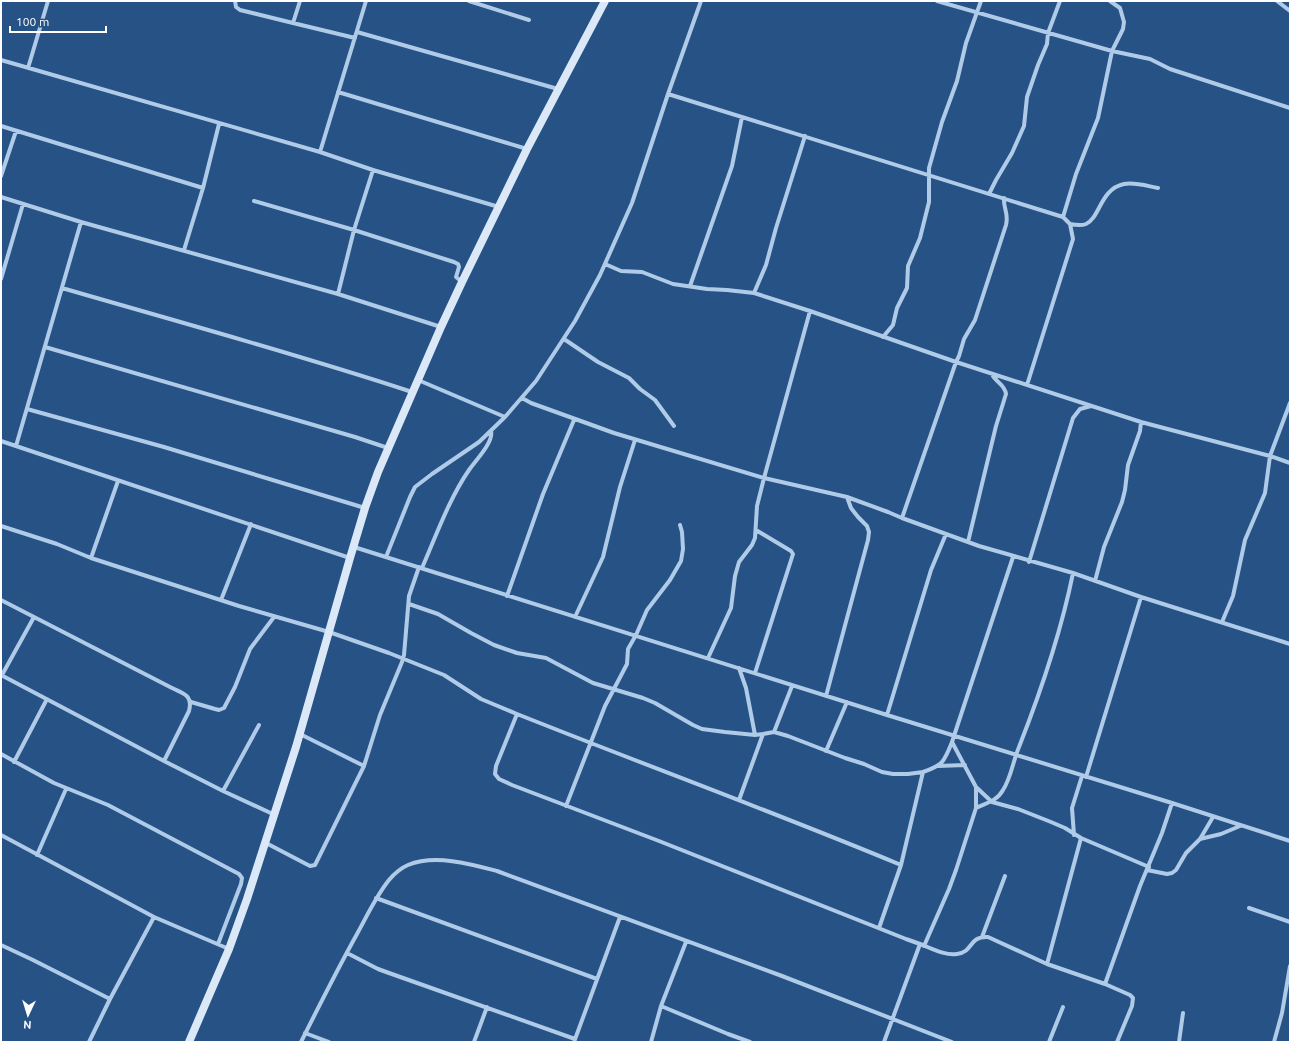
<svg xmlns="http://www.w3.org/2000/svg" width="1291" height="1043" font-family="Ubuntu,sans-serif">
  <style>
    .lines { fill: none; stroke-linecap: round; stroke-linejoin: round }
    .street { stroke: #b0cbe8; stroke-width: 4 }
    .secondary { stroke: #dbe8f7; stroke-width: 8 }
  </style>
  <rect width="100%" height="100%" fill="#265286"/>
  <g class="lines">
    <path class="street" d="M235,1L236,7L240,10L293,23
      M300,1L293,23L355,38
      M469,1L529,20
      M937,1L1112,51L1150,59L1170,69L1290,108
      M1277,1L1290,11
      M357,32L558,89
      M1,60L320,152L373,170L499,207
      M28,68L48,1
      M338,92L527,149
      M668,94L1063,217L1070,224L1073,239L1027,385
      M1,126L203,188L184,250
      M320,152L366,1
      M1,176L16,131
      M203,188L219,124
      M989,194L996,180L1012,153L1024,126L1027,97L1038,65L1047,44L1048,33L1060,1
      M1,197L81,222L338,294L441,327
      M1004,198C1003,208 1009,213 1006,225L975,320L964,339L959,356L956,362L902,518L979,546L1073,573L1141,597L1290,644
      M254,201L354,230L454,262L458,264L459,267L456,277L462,282
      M1063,217L1076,174L1098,118L1112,51L1123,29L1124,22L1120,8L1110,1
      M1070,224C1075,225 1081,226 1086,224C1100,218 1100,189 1124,184C1135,182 1147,186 1158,188
      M605,264L621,271L642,272L673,284L707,289L727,290L754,293L810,311L956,362L1141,422L1270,456L1290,463
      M1,279L23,204
      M690,286L732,166L742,117
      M62,288C179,322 297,354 412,392
      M754,293L766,265L776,228L805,136
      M338,294L354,230L373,170
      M883,337L893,325L897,308L907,288L908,266L920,238L929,202V168L942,122L957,81L966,43L981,1
      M564,339L598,362L629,378L640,389L655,400L674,426
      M45,347L355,437L388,448
      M418,380L505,417
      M522,398L531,403L614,433L764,478L847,497L888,512L902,518
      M27,409L164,447L365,508
      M1,441L350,558
      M16,446L81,222
      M1,526L57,544L91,558L239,606L329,632L389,653L444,675L481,699L517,714
      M968,542L996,426L1006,394C1005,384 995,382 992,374
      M354,547L887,715L1172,803L1290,841
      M386,557L410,497L415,487L432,474L479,442L505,417L536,381L575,321L600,275L632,203L668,94L701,1
      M1013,557L952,742L976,787L992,802L1018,809L1051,822L1065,828L1081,838L1047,964
      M91,558L118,481
      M1029,562L1073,418L1080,409L1091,406
      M422,568C436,536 449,499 469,470C475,461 494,442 491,431
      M1095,581L1104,547L1122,502L1125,490L1128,465L1140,431L1141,422
      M507,596L543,494L574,420
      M1,600L172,688C184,694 193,695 189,711L164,761
      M221,600L251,524
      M409,604L438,614L471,633L494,645L517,653L546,658L593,683L643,698L655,703L693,725L702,729L725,732L755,735L763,734L774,732
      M575,617L603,557L620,487L635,440
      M1222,622L1233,596L1245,540L1265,493L1270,456L1290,403
      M708,658L731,608L735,576L739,562L752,545L755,538L757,506L764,478L810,311
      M739,668L746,688L755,735
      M755,673L793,554L791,551L756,530
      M1,675L164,761L223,791L275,815
      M2,675L34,617
      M792,686L774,732L788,736L845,758L864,764L882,772L893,774H908L923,772
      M826,696L868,540L869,532L867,526L858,517L851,508L847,497
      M191,702L215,709L219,710L224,708L235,687L250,649L274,617
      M887,715L931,570L946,534
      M300,734L364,766
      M826,751L847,702
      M1,754L54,783L108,805L239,874L242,878L241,884L218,944
      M14,762L47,699
      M938,766L965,765
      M1086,777L1141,597
      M223,791L259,725
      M739,800L763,734
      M566,806L605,706L627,664L628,649L636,635L647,610L670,580L681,561L683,549L682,532L680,525
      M976,808C986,803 997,801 1003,790C1011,778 1013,761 1019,747C1041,691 1061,633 1073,573
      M1,835L154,917L229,949
      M1074,835L1072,808L1082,776
      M1081,838L1149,867
      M1200,839L1221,834L1240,826
      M266,843L310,866L315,865L364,766L380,715L402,662L404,655L409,596L419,567
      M37,855L66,789
      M901,865L923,772C943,765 944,762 952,742
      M1147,870L1167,874L1172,873L1176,870L1186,853L1200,839L1213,817
      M376,898L597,979
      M1249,908L1290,922
      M879,928L901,865C774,812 645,765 517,714L496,766L495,774L499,779L512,785L659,841L906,939L920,944L884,1042
      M982,937L1005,876
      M920,944C931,948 945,956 957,954C974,952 968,936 988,937L1047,964L1105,984
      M1,945L33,960L110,999
      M924,946L949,889L956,870L976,808V787
      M347,953L378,969L389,973L575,1039
      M661,1006L728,1034L750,1042
      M305,1033L329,1042
      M89,1042L110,999L154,917
      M301,1042C319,1006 337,970 357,934C367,916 376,896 389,880C394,874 401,868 408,865C435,854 471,864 497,871L782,976L952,1042
      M474,1042L487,1007
      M574,1042L620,917
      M651,1042L661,1006L686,942
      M1049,1042L1063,1007
      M1117,1042L1132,1006L1133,998L1130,995L1105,984L1140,886L1162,833L1172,803
      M1179,1042L1183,1013
      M1274,1042L1282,1013L1290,966"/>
    <path class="secondary" d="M189,1042L229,949L247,899L296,747L350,558L365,508L378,472L441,327L462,282L527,149L605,1"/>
  </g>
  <rect width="1291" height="1043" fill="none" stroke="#ffffff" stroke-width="4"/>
  <g transform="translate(28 1015) rotate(184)" stroke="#265286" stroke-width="3" paint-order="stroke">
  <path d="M0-3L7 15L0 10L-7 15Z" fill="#ffffff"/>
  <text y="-6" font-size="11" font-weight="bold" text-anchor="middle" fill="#ffffff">N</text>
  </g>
  <path d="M10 26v6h96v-6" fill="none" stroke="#ffffff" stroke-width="2"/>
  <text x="16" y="26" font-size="12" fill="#ffffff" stroke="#265286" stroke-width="3" paint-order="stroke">100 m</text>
</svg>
